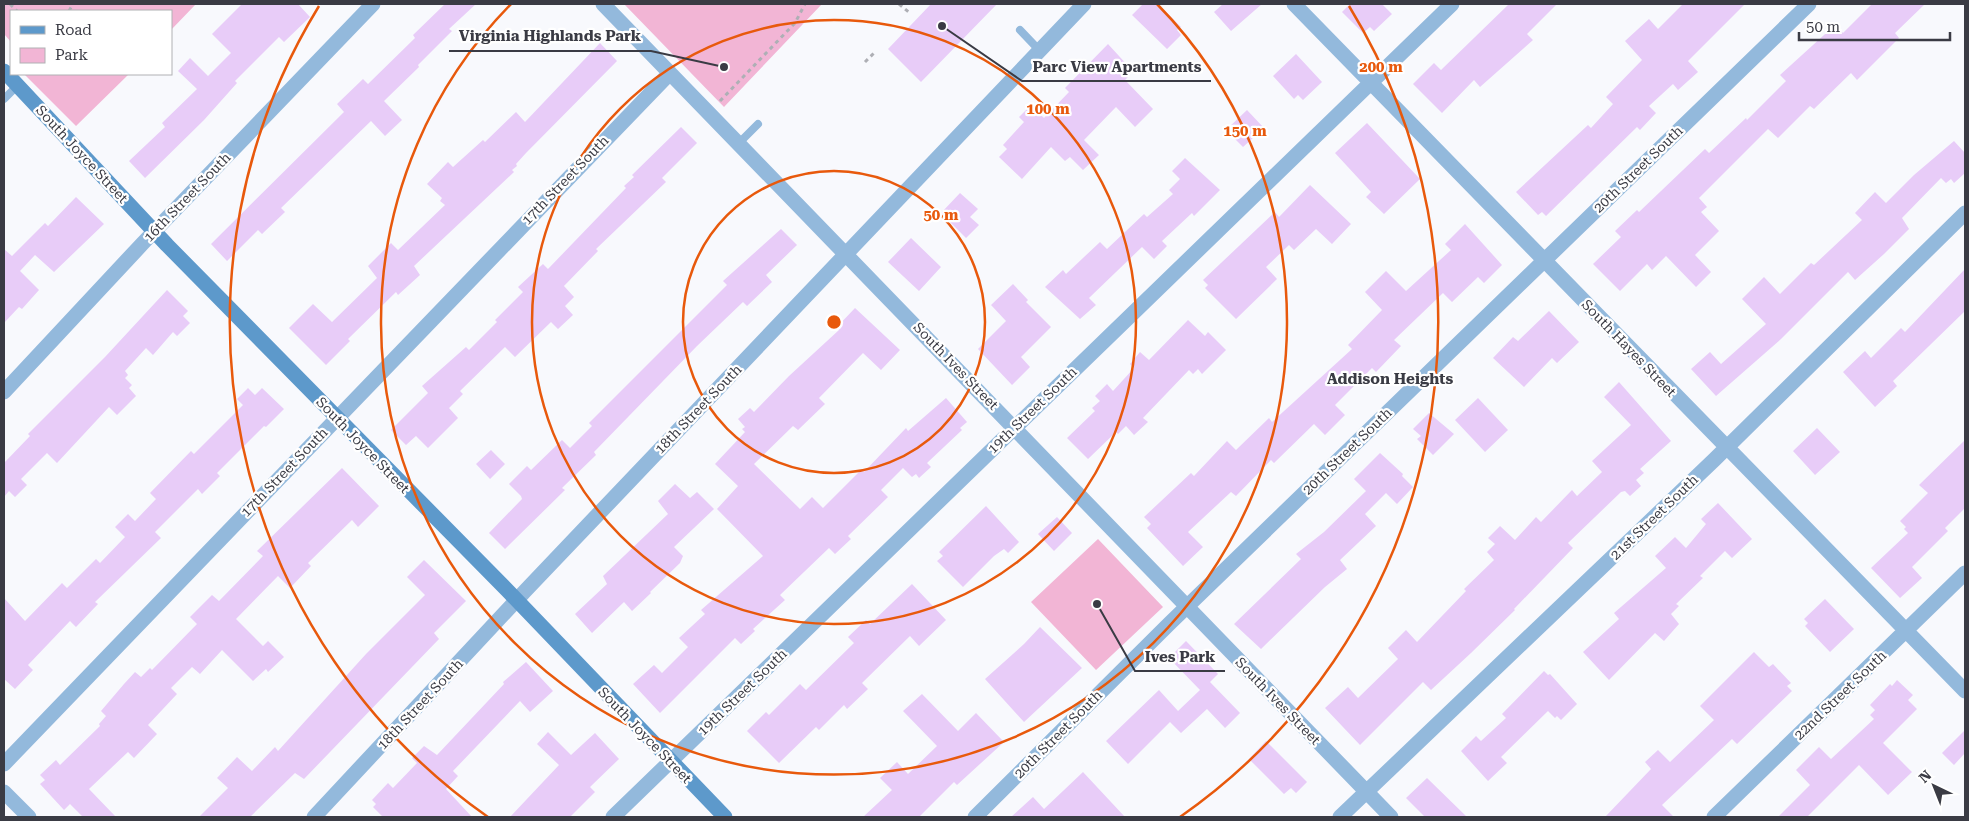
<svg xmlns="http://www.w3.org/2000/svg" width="1969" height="821" font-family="'Roboto Serif',serif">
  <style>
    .green { fill: #f2b5d5 }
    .building { fill: #e8ccf8 }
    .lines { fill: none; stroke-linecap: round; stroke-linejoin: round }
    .path { stroke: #aeafb5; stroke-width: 3; stroke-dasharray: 4 4; stroke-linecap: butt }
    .lane { stroke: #93b9dc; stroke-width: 8 }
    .street { stroke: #93b9dc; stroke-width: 15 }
    .secondary { stroke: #5d99cb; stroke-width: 15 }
    .ring { fill: none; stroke: #e8590c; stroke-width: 2.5 }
    .labels { text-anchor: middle; stroke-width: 4.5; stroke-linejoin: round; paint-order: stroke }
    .street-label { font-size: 14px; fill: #3a3b44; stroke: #fff }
    .neighbourhood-label { font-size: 15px; font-weight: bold; fill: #3a3b44; stroke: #fff }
    .centre { fill: #e8590c; stroke: #fff; stroke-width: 2.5 }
    .ring-label { font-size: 15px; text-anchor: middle; font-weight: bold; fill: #e8590c; stroke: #fff; stroke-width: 4.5; stroke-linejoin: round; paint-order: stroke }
    .leader { fill: none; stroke: #3a3b44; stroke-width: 2 }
    .callout-dot { fill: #3a3b44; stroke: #fff; stroke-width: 2 }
    .callout-label { font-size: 15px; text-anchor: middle; font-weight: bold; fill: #3a3b44; stroke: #fff; stroke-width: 4.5; stroke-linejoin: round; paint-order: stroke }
  </style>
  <rect width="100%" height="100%" fill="#f8f9fd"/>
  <path class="green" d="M4,4H196L171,30V11H11V42L4,34Z
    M624,4H822L724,107Z
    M24,74H129L76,126Z
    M1098,539L1163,607L1096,670L1031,602Z"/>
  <path class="building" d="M242,4H298L310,17L284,42L279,37L235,81L237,83L204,120L145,178L129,161L165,127L162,123L197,89L178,71L190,58L208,76L231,53L212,34Z
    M445,4H476L449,29L452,31L418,65L419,67L384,101L402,120L385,136L371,121L281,208L285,212L262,234L258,230L227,261L211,244L344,112L337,104L363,79L368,84L415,38L413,35Z
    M931,4H997L921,82L888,49Z
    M1143,4H1158L1181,27L1177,30L1181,35L1167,49L1132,15Z
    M1223,4H1262L1231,31L1214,12Z
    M1350,4H1382L1392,14L1374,31L1370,27L1363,33L1342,12Z
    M1509,4H1557L1527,34L1533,40L1480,87L1474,80L1442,113L1413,84L1434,63L1441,70Z
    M1683,4H1745L1688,61L1698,72L1678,90L1673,84L1649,106L1656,113L1640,130L1637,127L1546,216L1542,212L1538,215L1516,192L1588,125L1591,128L1613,104L1606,97L1642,60L1625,41L1649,19L1658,29Z
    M1872,4H1925L1895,33L1899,38L1857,80L1851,73L1814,109L1810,106L1778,138L1768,129L1699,198L1707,207L1701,212L1719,231L1695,255L1711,272L1696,287L1666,256L1652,270L1647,264L1620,291L1593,264L1621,237L1615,231L1637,210L1639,212L1705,149L1709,153L1746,118L1747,120L1786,81L1780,75L1835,25L1843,33Z
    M600,43L617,61L526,153L516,164L517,166L512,170L514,172L414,266L420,275L398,295L396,292L348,339L350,341L326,365L289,328L313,304L332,322L377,278L368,266L391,243L398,250L445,205L440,201L442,198L427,184L448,162L453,167L483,140L485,142L516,112L525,122Z
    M1108,44L1130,68L1124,74L1128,77L1125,80L1153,109L1135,127L1116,107L1084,140L1099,155L1083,170L1070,157L1065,161L1051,147L1022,179L999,157L1007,149L1003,145L1024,122L1019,117L1031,105L1044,118L1069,92L1065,88Z
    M1296,54L1322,82L1303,100L1298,95L1294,99L1273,76Z
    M1247,110L1264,128L1243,147L1226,130Z
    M1367,123L1420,179L1384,214L1366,197L1371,192L1335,153Z
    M681,127L697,143L662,178L666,182L596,249L598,251L564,286L574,297L565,306L573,315L558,329L551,322L515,357L505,347L460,391L463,394L449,408L458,418L428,448L416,436L406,445L391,430L428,393L422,386L466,347L469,350L497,322L495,320L523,292L518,287L543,264L548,269L626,188L624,186L634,177L632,175Z
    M1954,141L1965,153V173L1954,183L1951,179L1946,183L1941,178L1902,218L1909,229L1884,254L1855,280L1848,272L1781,339L1716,396L1691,369L1710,352L1721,364L1766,324L1742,299L1764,277L1780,294L1811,263L1814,265L1862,220L1855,213L1875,192L1886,203L1914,175Z
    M1185,158L1220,190L1194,216L1192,213L1162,241L1167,246L1154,259L1142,247L1089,298L1096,305L1080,319L1045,287L1063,270L1066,274L1100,242L1107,249L1144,214L1147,217L1173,194L1169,190L1180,179L1172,171Z
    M1310,185L1351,224L1332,244L1316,229L1294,250L1289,245L1266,267L1277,279L1236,319L1205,288L1208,285L1203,280L1275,212L1279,217Z
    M960,193L978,209L970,217L979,225L966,238L941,213Z
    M76,197L104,224L54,272L35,255L20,271L39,290L22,309L19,307L4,323V249L12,256L45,223L48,226Z
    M1465,224L1502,265L1484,283L1478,277L1452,302L1443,293L1394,340L1401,346L1376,372L1372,368L1335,405L1345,415L1325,435L1314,424L1274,463L1271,460L1236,496L1231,492L1188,532L1203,547L1183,566L1147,528L1151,524L1144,517L1191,473L1194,476L1227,441L1236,450L1269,418L1272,422L1352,349L1348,345L1382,310L1365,292L1386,271L1406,291L1451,250L1445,244Z
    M781,229L797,245L766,275L772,282L747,306L743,302L697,346L594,452L596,455L562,488L565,490L505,549L489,533L522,499L521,496L509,484L527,466L531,470L562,440L570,448L592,426L589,423L727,285L723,281Z
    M911,238L941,267L919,291L888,262Z
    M1965,269V311L1893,381L1897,386L1875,407L1843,372L1865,351L1871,358L1901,328L1905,332Z
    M1013,284L1028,300L1026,302L1051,327L1021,357L1030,367L1012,385L978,349L1006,321L991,305Z
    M167,290L188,311L183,316L190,323L177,336L173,332L153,355L146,348L125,371L128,375L125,378L132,385L129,388L136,396L117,415L109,407L57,463L47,453L21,479L27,485L15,497L9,491L4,497V463L30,436L28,434L105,357Z
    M855,308L900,350L881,370L863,353L819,398L825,404L798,430L793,426L754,464L800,509L812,497L823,508L862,469L864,472L906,428L908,431L946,398L967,422L960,428L962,430L927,463L931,467L919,478L916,474L912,477L903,468L881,490L888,497L848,536L851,539L835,554L829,548L780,595L785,600L753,629L755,631L741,644L735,638L660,713L633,684L654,665L662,673L688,647L679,638L705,614L701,610L763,556L717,509L738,486L715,464L745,432L742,429L745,427L738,419L750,408L754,412L789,376L839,330L836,328Z
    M1549,311L1579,342L1557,363L1552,358L1524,387L1493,358L1513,337L1518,341Z
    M1188,320L1205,336L1208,332L1226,350L1202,374L1198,369L1193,374L1189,370L1143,418L1148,422L1134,435L1126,426L1118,434L1116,432L1088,459L1067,438L1095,411L1092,408L1100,401L1095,396L1107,384L1113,391L1134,368L1130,364L1140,352L1149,360Z
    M1619,382L1671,441L1640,469L1644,473L1636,480L1641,486L1630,496L1625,491L1621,492L1568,543L1573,548L1514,609L1515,610L1471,653L1431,690L1423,682L1360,745L1325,708L1348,687L1358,698L1398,659L1388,648L1406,630L1417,642L1466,591L1464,589L1494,560L1487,552L1495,544L1488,538L1500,526L1515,540L1536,517L1541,522L1572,490L1577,496L1602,472L1592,461L1631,425L1604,397Z
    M248,388L255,395L262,388L284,409L266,427L264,426L217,473L220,476L202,494L198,489L155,532L161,538L95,602L98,604L76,627L70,621L28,665L33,670L15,689L4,679V598L25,621L62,583L67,588L96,559L100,563L125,537L115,527L128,514L135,521L156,499L150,493L191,451L194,454L243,405L237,399Z
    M1478,398L1508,430L1485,452L1455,420Z
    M1429,413L1454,434L1433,455L1417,439L1421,436L1413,429Z
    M1817,428L1840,452L1815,475L1793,451Z
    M1965,440V508L1945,528L1948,531L1912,567L1922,578L1900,598L1871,568L1908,533L1904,529L1906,527L1900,521L1928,493L1919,485Z
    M491,450L505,464L490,479L476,464Z
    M1380,453L1403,474L1402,476L1413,487L1397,504L1386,493L1365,514L1376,526L1340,560L1347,569L1325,587L1261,649L1234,624L1301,559L1296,554L1324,532L1366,491L1354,479Z
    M342,468L379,506L358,527L352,520L308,563L311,566L290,588L278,576L236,619L263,646L268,641L284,657L268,672L266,669L253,681L222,650L200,674L192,667L171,688L177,694L148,725L157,734L134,758L128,752L89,789L116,817H83L70,804L64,810L40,784L45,780L40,775L56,760L60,765L100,726L99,724L106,716L101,711L124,684L135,672L141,677L150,668L152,670L197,624L190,617L212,595L219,601L263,556L257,551Z
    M675,484L690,498L697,492L714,509L674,547L683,556L680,563L650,592L651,593L632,611L624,602L592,633L575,614L607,584L603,576L668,514L658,501Z
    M1718,503L1752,539L1732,558L1725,551L1700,576L1703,578L1676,604L1679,606L1671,614L1679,624L1664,641L1655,633L1609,680L1583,652L1619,619L1614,613L1666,568L1655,556L1675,537L1686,548L1706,524L1701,519Z
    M986,506L1019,542L1008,553L1004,549L994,556L963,587L937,561L943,556L939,552Z
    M1057,517L1072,533L1054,551L1038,534Z
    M424,560L466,601L434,633L439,639L304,779L295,773L250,817H199L228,788L217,778L237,757L252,771L275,747L278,751L366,654L425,595L407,577Z
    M912,584L946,620L919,646L910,636L862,683L868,689L847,709L844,705L819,730L816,727L779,763L747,731L766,712L769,715L800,684L806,690L854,643L848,637L866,620L870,624Z
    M1825,599L1854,629L1830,652L1805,626L1808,623L1804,619Z
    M1040,627L1082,668L1024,722L985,679L1024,644Z
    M1186,641L1218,674L1210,682L1240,713L1225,728L1207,709L1181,733L1170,722L1128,764L1106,741L1159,690L1178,711L1200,690L1169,658Z
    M1754,652L1769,667L1773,664L1791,683L1787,686L1792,691L1737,744L1732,739L1662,805L1674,817H1605L1651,769L1645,762L1658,750L1670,762L1714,720L1700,706Z
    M526,662L553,691L530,712L520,701L453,771L458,776L446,789L472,817H383L373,807L376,804L372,800L388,783L393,788L417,763L412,758L424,746L437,755L504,684L503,682Z
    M1544,671L1548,675L1550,674L1577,704L1561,720L1557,716L1555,718L1548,711L1501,757L1507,763L1488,781L1461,751L1476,736L1481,741L1506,718L1502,714Z
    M1897,680L1913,695L1908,700L1917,709L1883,743L1912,772L1888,795L1859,765L1807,817H1778L1810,785L1796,770L1819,747L1831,759L1874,719L1870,715L1875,710L1870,705L1890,684L1892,686Z
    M922,694L958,731L976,713L1004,742L957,785L954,782L919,817H863L892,790L880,778L897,762L908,774L937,746L903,711Z
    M1965,730V753L1954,765L1942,753Z
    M548,732L571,755L595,733L619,759L590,787L595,792L570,817H510L559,765L537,744Z
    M1266,741L1307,782L1296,793L1291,788L1284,794L1249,759Z
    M1083,772L1125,817H1011L1033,797L1044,809Z
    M1427,778L1467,817H1425L1406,798Z"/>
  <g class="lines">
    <path class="path" d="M10,4L17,11
      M899,4L911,14
      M69,11L73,4
      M865,62L874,53
      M720,101L795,23L805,4"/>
    <path class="lane" d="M1020,30L1040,51
      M4,99L18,85
      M739,143L758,124"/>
    <path class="street" d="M603,4L1391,817
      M1294,4L1965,691
      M4,392L143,243L373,4
      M4,764L670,73
      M4,792L29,817
      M314,817L526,590L1084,4
      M613,817L1452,4
      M975,817L1170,623L1809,4
      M1340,817L1714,460L1965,213
      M1714,817L1965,573"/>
    <path class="secondary" d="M4,71L167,245L508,591L725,817"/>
  </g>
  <g class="ring">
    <circle cx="834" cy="322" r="151"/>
    <circle cx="834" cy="322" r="302"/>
    <path d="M1157 4A453 453 0 1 1 511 4"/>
    <path d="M488 817A604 604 0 0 1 319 6M1349 6A604 604 0 0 1 1180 817"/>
  </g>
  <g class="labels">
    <g class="street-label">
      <text transform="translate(82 154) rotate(47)" y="5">South Joyce Street</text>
      <text transform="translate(1638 169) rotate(-44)" y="5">20th Street South</text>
      <text transform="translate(565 180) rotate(-46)" y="5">17th Street South</text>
      <text transform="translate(187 197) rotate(-46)" y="5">16th Street South</text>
      <text transform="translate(1629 348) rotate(46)" y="5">South Hayes Street</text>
      <text transform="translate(956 366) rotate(46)" y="5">South Ives Street</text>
      <text transform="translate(698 409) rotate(-46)" y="5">18th Street South</text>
      <text transform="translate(1032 410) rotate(-44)" y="5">19th Street South</text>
      <text transform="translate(363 445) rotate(46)" y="5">South Joyce Street</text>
      <text transform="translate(1347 451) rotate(-44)" y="5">20th Street South</text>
      <text transform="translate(284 472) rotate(-46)" y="5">17th Street South</text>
      <text transform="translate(1654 517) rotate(-44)" y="5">21st Street South</text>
      <text transform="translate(742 692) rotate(-44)" y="5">19th Street South</text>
      <text transform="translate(1840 695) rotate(-44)" y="5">22nd Street South</text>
      <text transform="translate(1278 701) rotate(46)" y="5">South Ives Street</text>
      <text transform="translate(420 704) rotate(-47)" y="5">18th Street South</text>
      <text transform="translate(1058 734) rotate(-45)" y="5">20th Street South</text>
      <text transform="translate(645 735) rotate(46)" y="5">South Joyce Street</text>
    </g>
    <g class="neighbourhood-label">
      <text x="1390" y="384">Addison Heights</text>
    </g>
  </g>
  <circle cx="834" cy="322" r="8" class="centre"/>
  <g class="ring-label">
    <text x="1381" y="72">200 m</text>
    <text x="1048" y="114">100 m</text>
    <text x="1245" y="136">150 m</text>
    <text x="941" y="220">50 m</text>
  </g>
  <path class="leader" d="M724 67L651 51H449M942 26L1022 81H1211M1097 604L1135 671H1225"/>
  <g class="callout-dot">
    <circle cx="724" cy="67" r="5"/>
    <circle cx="942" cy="26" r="5"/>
    <circle cx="1097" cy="604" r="5"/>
  </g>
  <g class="callout-label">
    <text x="550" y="41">Virginia Highlands Park</text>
    <text x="1117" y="72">Parc View Apartments</text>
    <text x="1180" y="662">Ives Park</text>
  </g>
  <rect width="1969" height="821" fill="none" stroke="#3a3b44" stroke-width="10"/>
  <rect x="10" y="10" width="162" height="65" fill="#ffffff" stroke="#b0b1b4"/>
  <rect x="20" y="26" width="25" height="8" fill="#5d99cb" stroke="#b0b1b4"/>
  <text x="55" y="35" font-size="15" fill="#3a3b44">Road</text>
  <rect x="20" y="48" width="25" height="15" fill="#f2b5d5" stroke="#b0b1b4"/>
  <text x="55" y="60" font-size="15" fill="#3a3b44">Park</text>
  <g transform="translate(1934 786) rotate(317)" stroke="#ffffff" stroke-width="4" paint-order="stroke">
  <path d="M0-4L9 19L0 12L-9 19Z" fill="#3a3b44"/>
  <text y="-8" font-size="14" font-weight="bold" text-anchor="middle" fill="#3a3b44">N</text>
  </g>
  <path d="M1799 32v8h151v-8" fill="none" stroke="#3a3b44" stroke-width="2.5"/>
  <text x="1806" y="32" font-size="15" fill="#3a3b44" stroke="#ffffff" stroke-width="4" paint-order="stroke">50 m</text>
</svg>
